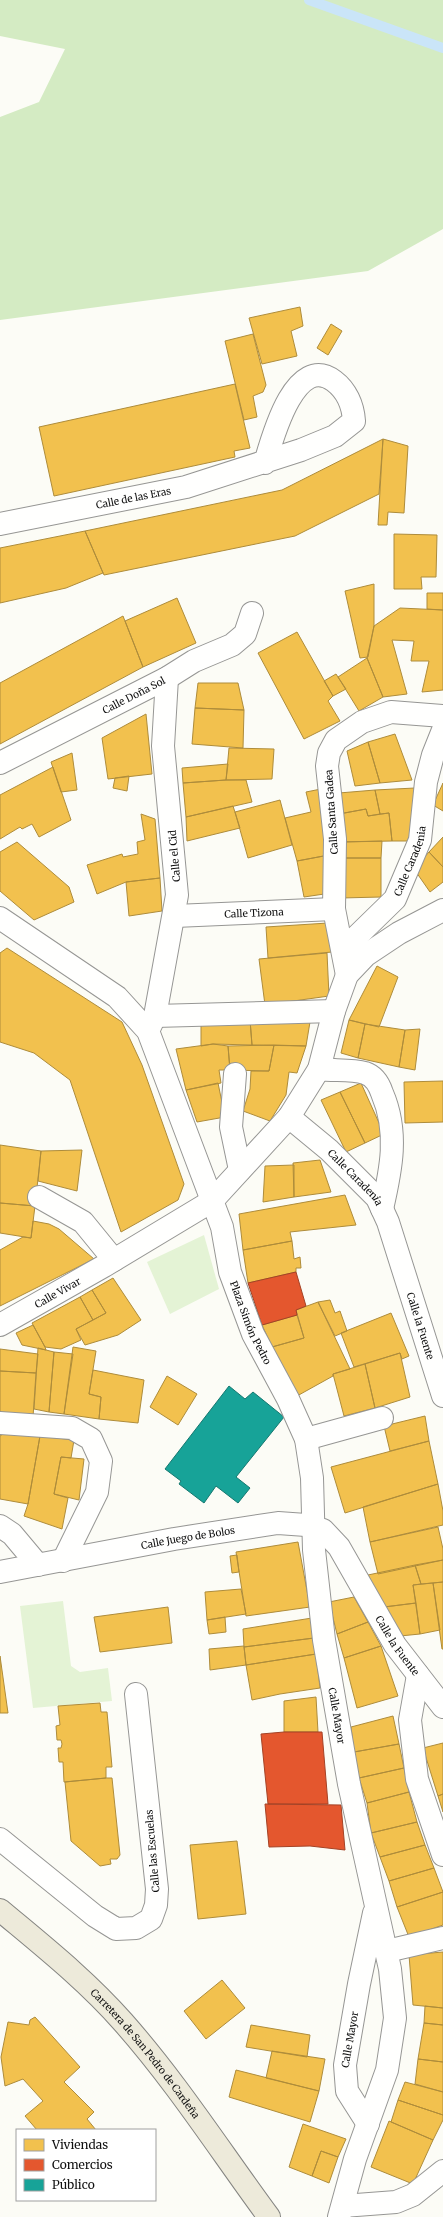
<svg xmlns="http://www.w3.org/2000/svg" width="443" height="2217" font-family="Merriweather,serif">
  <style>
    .green { fill: #e4f3d5 }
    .forest { fill: #d4ebc3 }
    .homes { fill: #f2c14e; stroke: #ae8c3b }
    .shops { fill: #e4572e; stroke: #a44225 }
    .public { fill: #17a398; stroke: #15776f }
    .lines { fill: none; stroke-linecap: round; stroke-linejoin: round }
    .stream { stroke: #cae5f8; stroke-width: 10 }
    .minor-casing { stroke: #969694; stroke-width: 24 }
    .major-casing { stroke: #848481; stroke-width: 24 }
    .minor { stroke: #fffffe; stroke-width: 22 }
    .major { stroke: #edeada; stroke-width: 22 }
    .labels { text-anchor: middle; stroke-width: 4; stroke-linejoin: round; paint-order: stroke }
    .street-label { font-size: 10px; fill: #101010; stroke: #fff }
  </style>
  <rect width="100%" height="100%" fill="#fcfcf6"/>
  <path class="green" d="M204,1235L219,1289L170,1314L147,1262Z
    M63,1601L71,1666L80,1672L108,1668L112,1701L33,1708L20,1606Z"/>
  <path class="forest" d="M0,0H443V229L368,271L0,320V117L39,102L65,49L0,36Z"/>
  <path class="homes" d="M300,307L303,326L291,331L297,356L262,364L249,318Z
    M331,324L342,331L328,355L317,348Z
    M253,334L266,385L263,392L253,396L257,417L244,420L225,341Z
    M235,384L250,448L234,451L235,457L54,496L39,427Z
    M383,439L379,494L295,536L104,575L85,531L282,490Z
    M383,439L408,446L404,513L388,512L387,525H378Z
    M85,531L103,573L66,588L0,603V548Z
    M394,534L437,535L436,577H421L422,589H394Z
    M374,584V626L368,657L360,658L345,591Z
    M427,593H443V610L427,609Z
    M177,598L196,643L143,667L125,621Z
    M400,608L443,610V690L422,692L429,661H411L414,641L392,640L407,694L383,697L367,658L374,626Z
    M123,616L143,667L0,744V683Z
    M297,632L333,696L328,701L340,721L304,739L258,653Z
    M367,658L383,697L359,711L338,677Z
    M336,674L346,689L333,696L324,681Z
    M198,683H238L244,710L195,708Z
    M195,708L244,710L243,748L192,744Z
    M146,714L152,774L108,779L102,738Z
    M395,734L412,780L380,783L368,742Z
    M368,742L380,783L355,786L347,751Z
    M229,748L274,749L272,779L226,780Z
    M72,753L77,790L61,792L51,762Z
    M228,764L226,780L183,783L182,768Z
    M53,767L71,820L39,837L32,824L22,829L20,827L0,839V795Z
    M129,776L127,791L113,788L115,778Z
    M226,780H246L252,802L186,817L183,783Z
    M443,783V811L433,805Z
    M415,788L413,841H392L389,813L380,814L375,790Z
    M321,789L329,855L297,861L285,818L311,812L306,792Z
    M375,790L380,814L368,816L366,809L339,814V793Z
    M280,800L292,845L248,858L235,812Z
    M233,806L240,828L187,841L186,817Z
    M366,809L368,816L389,813L392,841L340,842L339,814Z
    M141,814L155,819L160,878L126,882L97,894L87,865L122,854L123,857L138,854L137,842L145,840Z
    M443,837V867L429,852Z
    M382,841L381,858H341L340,842Z
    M17,842L69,887L74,902L34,920L0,891V852Z
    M429,852L443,867V882L430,892L414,869Z
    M329,855L331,893L304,897L297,861Z
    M341,858H381V897L341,898Z
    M160,878L162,911L129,916L126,882Z
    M328,923L332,952L268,958L266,927Z
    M7,948L122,1022L142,1065L184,1184L178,1200L121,1232L70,1080L34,1053L0,1042V953Z
    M327,953L329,996L265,1005L259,959Z
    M377,966L398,977L379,1027L349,1020Z
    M250,1020L310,1022L306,1046L252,1045Z
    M250,1020L252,1045L213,1044L201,1046V1023Z
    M349,1020L365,1024L358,1058L341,1053Z
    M365,1024L405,1030L399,1067L358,1058Z
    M420,1029L415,1070L399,1067L405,1030Z
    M213,1044L228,1046L230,1070H219L221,1083L186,1090L176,1049Z
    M274,1045L306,1046L297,1073L289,1072L286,1095L270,1121L243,1111L250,1089L251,1071H269Z
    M274,1045L269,1071L230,1070L228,1046Z
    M443,1081V1122L405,1123L404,1082Z
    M218,1083L225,1117L197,1122L186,1090Z
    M361,1083L384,1134L365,1143L340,1092Z
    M340,1092L365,1143L346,1152L321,1100Z
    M0,1145L41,1151L35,1206L0,1203Z
    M82,1150L77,1191L38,1181L41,1151Z
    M320,1160L331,1192L294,1197L293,1163Z
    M294,1165V1197L263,1202L265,1166Z
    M345,1195L356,1225L290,1232L292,1241L243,1250L239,1214Z
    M0,1203L35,1206L31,1238L0,1233Z
    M33,1221L49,1224L59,1229L94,1259L0,1306V1250L23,1237L31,1238Z
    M292,1241L294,1259L300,1257L301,1268H296V1272L248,1283L243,1250Z
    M113,1278L141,1320L118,1335L85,1345L76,1329L106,1313L92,1290Z
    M92,1290L106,1313L93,1320L80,1297Z
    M80,1297L93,1320L76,1329L81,1340L61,1349L45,1347L32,1323Z
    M330,1300L335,1313L340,1311L347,1331L335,1336L318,1302Z
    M318,1302L350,1369L333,1374V1376L297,1396L272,1347L304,1338L296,1310Z
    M391,1313L409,1356L402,1359L400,1353L354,1367L341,1333Z
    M297,1315L304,1338L272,1347L262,1325Z
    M33,1325L45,1347L46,1350L22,1345L16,1333Z
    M73,1347L96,1351L89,1394L101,1397L99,1419L64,1414Z
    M38,1348L54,1352L49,1412L34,1409Z
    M0,1349L38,1354L36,1373L0,1371Z
    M54,1352L73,1354L64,1414L49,1412Z
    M400,1353L410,1397L375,1408L365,1364Z
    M365,1364L375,1408L344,1416L333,1374Z
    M93,1370L144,1380L138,1423L99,1419L101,1397L89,1394Z
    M0,1371L36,1373L33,1417L0,1413Z
    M167,1376L197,1394L178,1425L150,1407Z
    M425,1416L429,1441L390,1451L384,1426Z
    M6,1432L40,1436L28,1504L0,1499V1436Z
    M40,1436L74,1440L71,1458L61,1457L54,1494L68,1498L62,1529L24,1516L28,1504Z
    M429,1441L438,1484L345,1513L331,1467Z
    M61,1457L84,1459L79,1500L54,1494Z
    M438,1484L443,1511V1525L370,1542L363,1507Z
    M438,1527L443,1549V1560L378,1574L370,1542Z
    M298,1542L310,1607L246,1616L236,1552Z
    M237,1555L239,1572L232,1573L230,1556Z
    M443,1560V1582L421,1584L415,1565Z
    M415,1565L421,1584L413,1585L416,1603L384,1607L368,1575Z
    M443,1582V1649H442L433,1583Z
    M433,1583L440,1630L420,1634L413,1585Z
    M241,1589L246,1614L207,1620L205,1592Z
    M354,1597L368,1622L337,1634L329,1602Z
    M416,1603L420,1634L400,1636L384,1607Z
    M168,1607L172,1643L100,1652L94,1617Z
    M225,1617L226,1632L209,1634L207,1620Z
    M312,1618L314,1638L244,1647L243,1629Z
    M368,1622L381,1646L344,1658L337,1634Z
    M314,1638L316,1654L246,1665L244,1647Z
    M244,1646L246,1665L210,1670L209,1649Z
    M381,1646L398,1696L357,1708L344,1658Z
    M316,1654L320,1688L280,1694L252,1700L246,1665Z
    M0,1656L8,1713H0Z
    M316,1697L318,1732H284V1701Z
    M100,1703L101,1712H107L112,1767H106V1778L64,1782L63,1762H59L58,1748H61L62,1744L61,1740H57L56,1726L60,1725L58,1706Z
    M393,1716L399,1744L354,1752L351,1727Z
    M443,1743V1794L438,1796L423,1748Z
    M399,1744L404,1768L359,1778L354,1752Z
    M404,1768L409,1792L367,1803L359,1778Z
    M106,1778H112L120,1855L117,1859H110L111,1864L100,1866L71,1841L65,1782Z
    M409,1792L417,1822L371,1833L367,1803Z
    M443,1794V1812L438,1796Z
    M417,1822L425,1845L380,1857L371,1833Z
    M237,1841L246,1914L198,1919L190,1845Z
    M425,1845L434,1868L389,1881L380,1857Z
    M434,1868L443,1892L397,1907L389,1881Z
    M443,1892V1925L409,1937L397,1907Z
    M443,1952V2008L413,2005L409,1955Z
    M222,1980L245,2008L206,2039L184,2011Z
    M425,2006L443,2008V2025L424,2023Z
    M35,2017L80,2067L64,2082L94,2112L87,2119L96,2130H37L25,2116L43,2101L23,2079L5,2086L1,2057L8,2022L29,2025L30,2020Z
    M424,2023L443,2025V2062L418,2059Z
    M251,2025L310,2035L307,2057L246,2047Z
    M272,2051L325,2059L319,2091L266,2078Z
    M418,2059L443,2062V2092L415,2084Z
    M236,2070L319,2091L310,2122L229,2097Z
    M405,2082L443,2092V2115L398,2100Z
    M398,2100L443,2115V2120L433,2140L391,2122Z
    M389,2121L433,2140L413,2184L371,2167Z
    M303,2124L346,2139L338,2157L321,2151L312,2176L289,2167Z
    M321,2151L338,2157L329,2183L312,2176Z"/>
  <path class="shops" d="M296,1272L306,1306L296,1310L297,1315L262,1325L248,1283Z
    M284,1732H322L328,1804H268L261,1734Z
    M265,1804L341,1805L345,1850L310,1846L269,1847Z"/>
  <path class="public" d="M229,1386L245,1399L253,1392L284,1417L236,1477L250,1488L238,1503L216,1486L204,1503L179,1484L181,1481L165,1469Z"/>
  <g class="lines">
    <path class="stream" d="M309,0L443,48"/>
    <defs>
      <g id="minor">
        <path id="s1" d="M0,524L186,487L301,450L335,436L354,421C353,405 346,390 334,381C295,352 272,439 265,463"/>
        <path id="s2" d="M0,763L167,678L194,661L232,645L245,634L252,613"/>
        <path id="s3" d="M175,916L334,909"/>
        <path id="s4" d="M0,918L117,997L148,1031L222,1227L230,1272L253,1334L288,1399L306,1439L312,1478L314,1550L324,1640L349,1784L390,1969L395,2018L387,2070L355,2159L339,2217"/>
        <path id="s5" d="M348,965L349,956L355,938L395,899L420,840L426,782L433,755L443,730"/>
        <path d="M347,975L334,909L335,839L327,766L329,753L336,740L362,722L391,712L443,716"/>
        <path d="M155,1016L334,1011"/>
        <path d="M148,1031L155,1016L177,895L163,746L167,678"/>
        <path d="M319,1069C333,1071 351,1069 365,1073C374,1076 379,1084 382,1093C399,1132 391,1170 382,1209"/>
        <path d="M235,1074L231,1127L240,1170"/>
        <path id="s6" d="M289,1117L329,1150L377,1198L388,1222L443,1396"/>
        <path d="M39,1197L83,1222L114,1260"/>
        <path id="s7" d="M0,1325L104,1266L212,1201L289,1117L319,1069L334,1011L347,975L366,955L399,933L443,910"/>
        <path d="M0,1423L72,1428L91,1439L101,1461L97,1492L63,1561"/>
        <path d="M306,1439L382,1418"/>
        <path d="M0,1526L12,1534L38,1565"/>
        <path id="s8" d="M0,1572L174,1539L278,1523L306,1525L323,1530L339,1547L395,1645L443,1707"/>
        <path d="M418,1675L410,1720L417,1779L443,1855"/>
        <path d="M0,1839L95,1916L116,1929L136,1928L151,1919L156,1905L157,1889L136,1694"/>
        <path d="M387,1951L443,1938"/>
        <path id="s9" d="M368,2124L347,2091L345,2065L359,1984L374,1913"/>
        <path d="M343,2206L396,2202L413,2195L443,2171"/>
      </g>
      <g id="major">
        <path id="s10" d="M0,1910C43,1946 86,1980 123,2022C177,2083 221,2152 269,2217"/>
      </g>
    </defs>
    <use href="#minor" class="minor-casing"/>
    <use href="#major" class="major-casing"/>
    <use href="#minor" class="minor"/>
    <use href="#major" class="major"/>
  </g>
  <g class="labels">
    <g class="street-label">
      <text dy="4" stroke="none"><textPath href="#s1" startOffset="136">Calle de las Eras</textPath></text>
      <text dy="4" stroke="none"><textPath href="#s2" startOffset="150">Calle Doña Sol</textPath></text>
      <text transform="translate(331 812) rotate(-94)" y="4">Calle Santa Gadea</text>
      <text transform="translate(174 856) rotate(-95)" y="4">Calle el Cid</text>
      <text dy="4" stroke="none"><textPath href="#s5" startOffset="125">Calle Caradenia</textPath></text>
      <text dy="4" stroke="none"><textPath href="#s3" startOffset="79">Calle Tizona</textPath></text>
      <text dy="4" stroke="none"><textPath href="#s6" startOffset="90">Calle Caradenia</textPath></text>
      <text dy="4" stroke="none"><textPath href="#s7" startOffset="66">Calle Vivar</textPath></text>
      <text dy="4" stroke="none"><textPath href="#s4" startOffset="497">Plaza Simón Pedro</textPath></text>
      <text dy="4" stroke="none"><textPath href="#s6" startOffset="255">Calle la Fuente</textPath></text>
      <text dy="4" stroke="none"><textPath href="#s8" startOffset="191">Calle Juego de Bolos</textPath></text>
      <text dy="4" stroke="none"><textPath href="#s8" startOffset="466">Calle la Fuente</textPath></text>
      <text dy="4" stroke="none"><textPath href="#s4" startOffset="905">Calle Mayor</textPath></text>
      <text transform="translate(152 1851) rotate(-95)" y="4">Calle las Escuelas</text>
      <text dy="4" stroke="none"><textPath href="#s9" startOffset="91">Calle Mayor</textPath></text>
      <text dy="4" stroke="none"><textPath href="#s10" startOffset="205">Carretera de San Pedro de Cardeña</textPath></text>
    </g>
  </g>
  <rect x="16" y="2129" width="140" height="72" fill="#ffffff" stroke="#9f9f9f"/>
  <rect x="24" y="2139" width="20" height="12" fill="#f2c14e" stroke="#9f9f9f"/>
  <text x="52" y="2149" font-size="12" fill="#101010">Viviendas</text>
  <rect x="24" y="2159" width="20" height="12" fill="#e4572e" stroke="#9f9f9f"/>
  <text x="52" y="2169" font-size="12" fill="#101010">Comercios</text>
  <rect x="24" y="2179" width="20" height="12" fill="#17a398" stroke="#9f9f9f"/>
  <text x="52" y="2189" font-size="12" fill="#101010">Público</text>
</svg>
